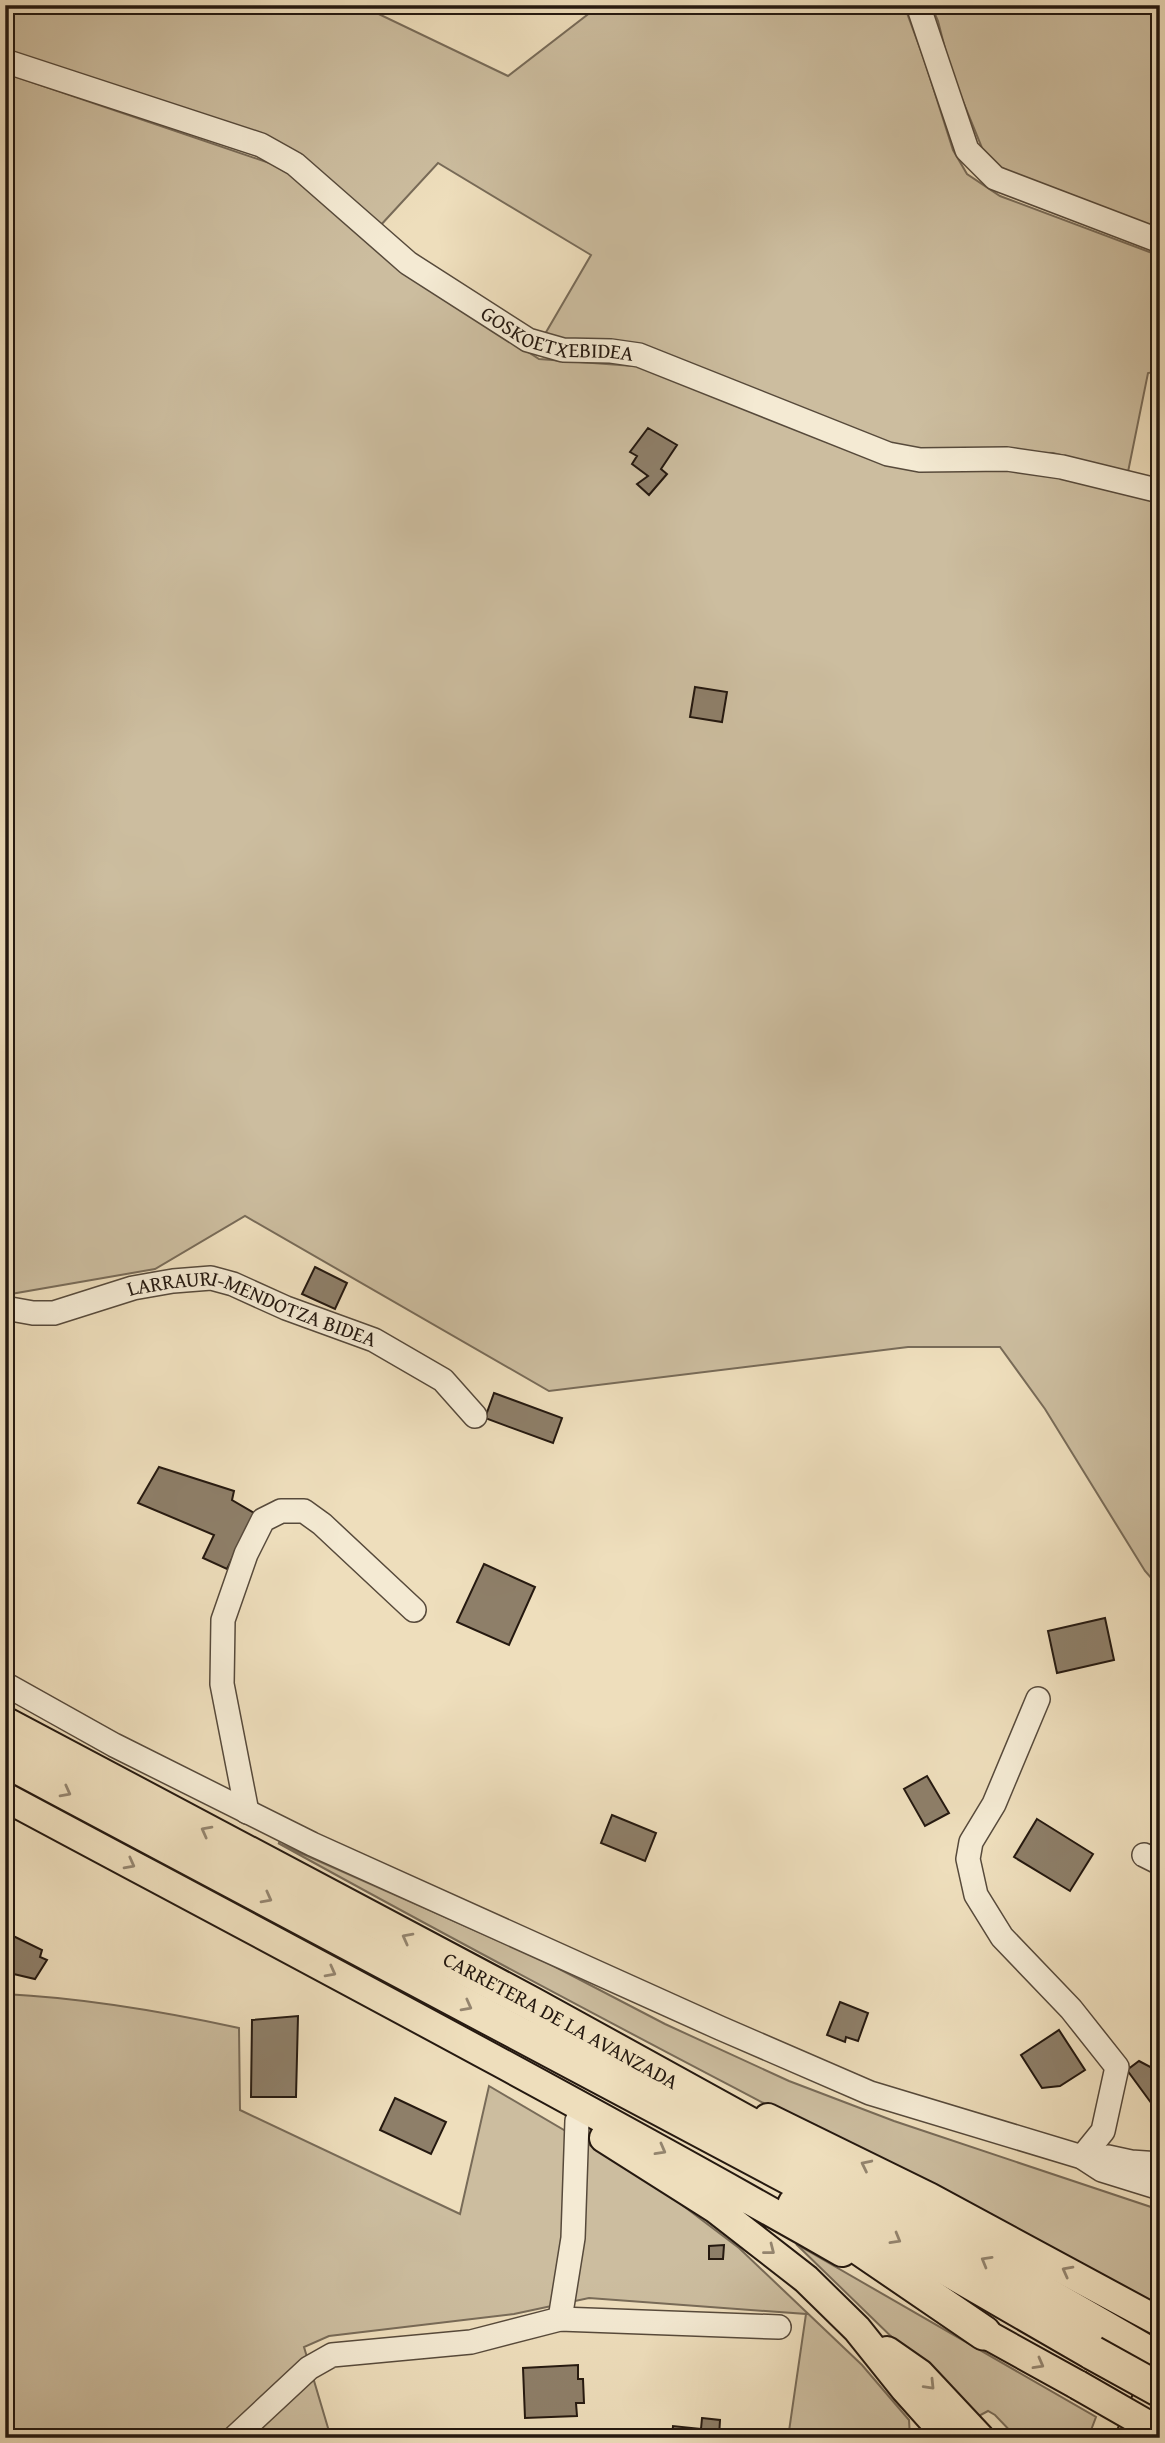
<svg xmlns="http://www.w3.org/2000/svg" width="1165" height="2443" font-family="'Gentium Book Plus',serif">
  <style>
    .green { fill: #ccbd9f; stroke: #786b58; stroke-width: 2 }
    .building { fill: #8e7f69; stroke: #251910; stroke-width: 2 }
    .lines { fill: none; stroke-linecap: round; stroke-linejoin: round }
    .minor-casing { stroke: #574a3b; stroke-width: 26 }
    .major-casing { stroke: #251910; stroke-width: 32 }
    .highway-casing { stroke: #251910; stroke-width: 37 }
    .minor { stroke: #f4ead3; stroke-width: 23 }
    .major { stroke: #eedebc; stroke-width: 28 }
    .highway { stroke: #eedebc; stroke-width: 33 }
    .major-bridge-casing { stroke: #251910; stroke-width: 32; stroke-linecap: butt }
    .highway-bridge-casing { stroke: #251910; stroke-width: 37; stroke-linecap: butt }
    .major-bridge { stroke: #eedebc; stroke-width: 28 }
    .highway-bridge { stroke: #eedebc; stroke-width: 33 }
    .oneway { stroke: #94856f }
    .labels { text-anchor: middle; stroke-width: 5; stroke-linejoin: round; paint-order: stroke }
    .street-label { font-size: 21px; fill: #251910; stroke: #f4ead3 }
  </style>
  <rect width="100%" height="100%" fill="#eedebc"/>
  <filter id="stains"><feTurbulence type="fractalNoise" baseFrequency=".00286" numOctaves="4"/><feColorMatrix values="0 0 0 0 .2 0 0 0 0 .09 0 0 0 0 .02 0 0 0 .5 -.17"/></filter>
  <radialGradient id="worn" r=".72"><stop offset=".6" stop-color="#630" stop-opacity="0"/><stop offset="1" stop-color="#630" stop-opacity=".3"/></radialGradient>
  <path class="green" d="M5,5H360L508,76L600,5H904L924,59L953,150L967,174L1000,196L1160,256V371L1148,373L1128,472L1053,453L900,449L545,334L591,255L438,163L379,227L287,147L138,97L5,49Z
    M931,5H1160V233L1036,187L1001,167L982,148L951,72L938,21Z
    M5,73L284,168L397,266L539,359L647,367L898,465L1031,470L1160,496V1588L1145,1571L1045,1409L1000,1347H908L549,1391L245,1216L155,1269L5,1295Z
    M278,1843L544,1961L665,2024L789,2081L894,2121L1151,2207L1160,2214V2300L1156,2306C862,2155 568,2003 278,1843Z
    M5,1994C85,1998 161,2011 239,2028L240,2110L460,2214L489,2086L649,2180L739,2248L862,2365L909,2420L910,2438H788L806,2314L589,2298L514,2314L329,2336L304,2347L331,2438H214L209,2434L203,2438H5Z
    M796,2244L1096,2417L1088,2438H1017L995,2415L988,2411L975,2418Z"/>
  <path class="building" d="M648,428L677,445L661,469L667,474L649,495L637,484L648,476L632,464L637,456L630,452Z
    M695,687L727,692L722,722L690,717Z
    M315,1267L347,1283L335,1309L302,1294Z
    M494,1393L562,1418L553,1443L485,1418Z
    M159,1467L234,1491L232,1500L254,1513L227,1569L203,1558L214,1535L138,1503Z
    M484,1564L535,1587L509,1645L457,1622Z
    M1105,1618L1114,1660L1057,1673L1048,1631Z
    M927,1776L949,1813L925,1826L904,1789Z
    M612,1815L656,1833L645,1861L601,1843Z
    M1037,1819L1093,1854L1070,1891L1014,1857Z
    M5,1932L42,1950L40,1957L47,1960L35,1979L5,1972Z
    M840,2002L868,2013L858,2041L846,2037L845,2042L827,2035Z
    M298,2016L296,2097H251L252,2020Z
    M1059,2030L1085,2070L1060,2086L1042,2088L1021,2055Z
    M1139,2061L1160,2072V2115L1127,2070Z
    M395,2098L446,2122L431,2154L380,2130Z
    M724,2245L723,2259H709V2246Z
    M578,2365V2379H583L584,2403H576L577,2416L525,2418L523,2368Z
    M702,2418L720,2420L719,2437L729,2438H672L673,2426L701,2429Z"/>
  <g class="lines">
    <defs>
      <g id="minor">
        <path d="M918,5L967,150L995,178L1160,241"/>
        <path id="s1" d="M5,61L261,145L295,164L408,263L528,340L563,350L611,351L639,355L888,454L920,460L1007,459L1062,467L1160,491"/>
        <path id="s2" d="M5,1308L33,1313H54L133,1288L173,1281L211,1278L233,1284L286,1308L374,1340L443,1380L475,1416"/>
        <path d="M5,1684L114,1745L312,1844L720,2028L870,2093L1082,2157L1102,2170L1160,2188"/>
        <path d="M1038,1699L994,1804L971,1842L968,1859L976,1895L1002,1937L1071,2009L1117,2067L1103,2131L1082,2157"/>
        <path d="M247,1812L222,1684L223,1620L246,1554L263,1520L281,1511H304L322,1524L414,1610"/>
        <path d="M1144,1855L1160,1863"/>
        <path d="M1108,2157L1131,2162L1160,2164"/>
        <path d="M560,2319L573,2238L577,2121"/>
        <path d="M234,2438L309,2368L332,2355L471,2342L560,2319L779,2327"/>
      </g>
      <path id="major" d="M5,1797C285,1947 566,2095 842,2252
        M768,2118L929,2197L1160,2322
        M604,2138L716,2209L806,2279L857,2329L905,2389L949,2438
        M966,2323L1078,2385
        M887,2351L920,2374L980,2438
        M1130,2438L1160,2370"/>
      <g id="highway">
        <path id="s3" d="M5,1724L532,2004L809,2157L1160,2360"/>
        <path d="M5,1760L790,2178L1093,2353"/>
        <path d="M795,2204L984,2333"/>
      </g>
    </defs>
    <use href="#minor" class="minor-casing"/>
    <use href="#major" class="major-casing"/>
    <use href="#highway" class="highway-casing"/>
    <use href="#minor" class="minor"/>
    <use href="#major" class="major"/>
    <use href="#highway" class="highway"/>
    <defs>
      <path id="major-bridge" d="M1078,2385L1160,2432"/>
      <path id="highway-bridge" d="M1093,2353L1160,2390"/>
    </defs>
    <use href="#major-bridge" class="major-bridge-casing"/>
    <use href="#highway-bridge" class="highway-bridge-casing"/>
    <use href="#major-bridge" class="major-bridge"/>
    <use href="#highway-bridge" class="highway-bridge"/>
  </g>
  <defs><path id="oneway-chevron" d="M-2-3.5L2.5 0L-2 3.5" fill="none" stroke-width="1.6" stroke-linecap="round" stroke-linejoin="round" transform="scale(1.75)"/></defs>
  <g class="oneway">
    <use href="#oneway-chevron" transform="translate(66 1792) rotate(28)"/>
    <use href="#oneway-chevron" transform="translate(206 1831) rotate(-152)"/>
    <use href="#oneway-chevron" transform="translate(130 1864) rotate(28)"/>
    <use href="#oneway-chevron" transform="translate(267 1898) rotate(28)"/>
    <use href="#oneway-chevron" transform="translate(407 1938) rotate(-152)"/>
    <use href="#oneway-chevron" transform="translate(331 1972) rotate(28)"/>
    <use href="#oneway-chevron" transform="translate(467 2006) rotate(28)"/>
    <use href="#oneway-chevron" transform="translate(661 2150) rotate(29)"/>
    <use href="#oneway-chevron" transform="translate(866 2165) rotate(-154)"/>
    <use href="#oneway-chevron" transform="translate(896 2239) rotate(30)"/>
    <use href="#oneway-chevron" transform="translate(770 2250) rotate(38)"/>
    <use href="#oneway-chevron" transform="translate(986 2261) rotate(-150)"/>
    <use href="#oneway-chevron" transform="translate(1067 2271) rotate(-152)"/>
    <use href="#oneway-chevron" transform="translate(1039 2364) rotate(29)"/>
    <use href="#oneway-chevron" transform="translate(930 2385) rotate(46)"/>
  </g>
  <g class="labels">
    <g class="street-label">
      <text dy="7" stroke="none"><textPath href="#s1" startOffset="628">GOSKOETXEBIDEA</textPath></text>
      <text dy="7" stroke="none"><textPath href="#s2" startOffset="257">LARRAURI-MENDOTZA BIDEA</textPath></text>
      <text dy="7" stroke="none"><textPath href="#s3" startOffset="630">CARRETERA DE LA AVANZADA</textPath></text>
    </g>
  </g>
  <rect width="1165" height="2443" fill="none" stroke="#eedebc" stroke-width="28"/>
  <rect x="7" y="7" width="1151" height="2429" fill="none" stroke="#251910" stroke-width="3.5"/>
  <rect x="14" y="14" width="1137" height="2415" fill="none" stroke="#251910" stroke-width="2"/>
  <rect width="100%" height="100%" filter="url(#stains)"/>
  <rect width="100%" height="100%" fill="url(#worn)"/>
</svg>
